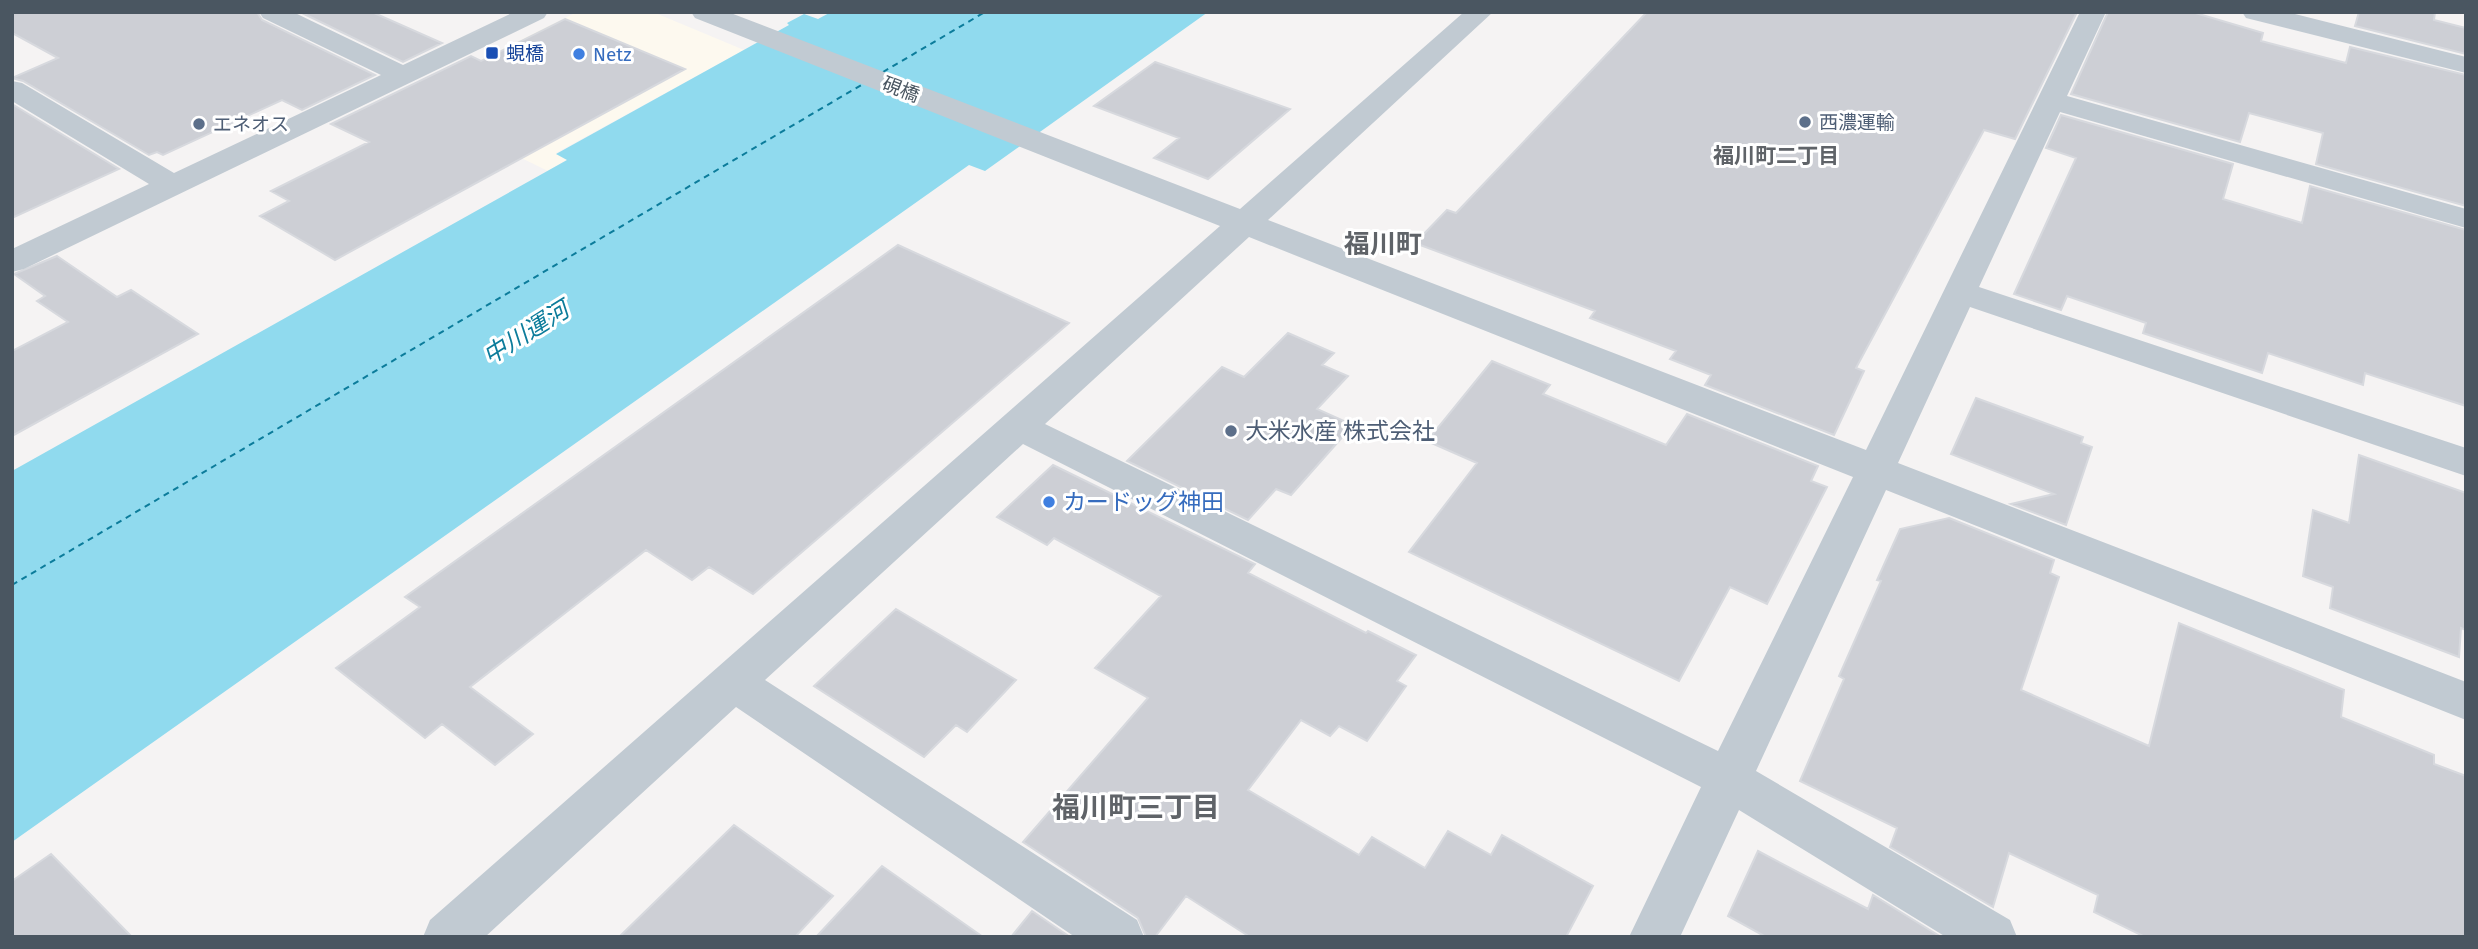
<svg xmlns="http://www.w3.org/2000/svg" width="2478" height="949" font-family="'Fira Sans','Noto Sans JP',sans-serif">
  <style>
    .commercial { fill: #fdf9ef }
    .water { fill: #90daee }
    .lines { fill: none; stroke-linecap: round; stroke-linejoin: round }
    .ferry { stroke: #0c7c9b; stroke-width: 2; stroke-dasharray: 6 5; stroke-linecap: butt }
    .building { fill: #cdcfd5; stroke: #d7d9de; stroke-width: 2 }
    .minor { fill: #c1cad2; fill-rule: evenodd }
    .transit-dot { fill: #1a4fb4; stroke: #fff; stroke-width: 2.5 }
    .shop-dot { fill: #3f7fe0; stroke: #fff; stroke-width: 2.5 }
    .service-dot { fill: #5c6f8a; stroke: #fff; stroke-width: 2.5 }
    .labels { text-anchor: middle; stroke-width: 6; stroke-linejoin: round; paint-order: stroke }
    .far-transit-label { font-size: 19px; fill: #164399; stroke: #fff; text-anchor: start }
    .far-shop-label { font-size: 19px; fill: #366cbe; stroke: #fff; text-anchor: start }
    .far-street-label { font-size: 19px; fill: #4a5661; stroke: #fff }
    .far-service-label { font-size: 19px; fill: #4e5e75; stroke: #fff; text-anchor: start }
    .far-neighbourhood-label { font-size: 21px; font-weight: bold; fill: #5f6368; stroke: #fff }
    .service-label { font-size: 23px; fill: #4e5e75; stroke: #fff; text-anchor: start }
    .shop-label { font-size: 23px; fill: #366cbe; stroke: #fff; text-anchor: start }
    .water-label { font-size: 24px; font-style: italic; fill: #0c7c9b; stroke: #fff }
    .quarter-label { font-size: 26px; font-weight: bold; fill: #5f6368; stroke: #fff }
    .near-neighbourhood-label { font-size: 28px; font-weight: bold; fill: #5f6368; stroke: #fff }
  </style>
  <rect width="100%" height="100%" fill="#f5f3f3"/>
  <path class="commercial" d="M577,12H653L744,50L556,153L568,159L548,171L400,99Z"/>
  <path class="water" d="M831,12H1208L985,171L969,165L12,842V471L567,160L556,154L789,25L787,23L804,14L818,19Z"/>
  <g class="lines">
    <path class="ferry" d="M883,72L985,12
      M12,585L863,84"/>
  </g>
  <path class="building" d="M12,12H257L262,20L375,75L302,110L282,100L163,155L157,152L149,155L23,81L12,78L58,58L12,33Z
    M300,12H372L442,43L403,62Z
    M1647,12H2077L2015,139L1984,130L1856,368L1864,371L1834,435L1705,385L1711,375L1670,359L1676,351L1590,318L1595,311L1415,243L1447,210L1456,213Z
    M2108,12H2192L2263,33L2261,41L2346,63L2350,47L2466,75V206L2316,164L2323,133L2249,113L2240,142L2071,94Z
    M2359,12H2435L2434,20L2466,28V54L2355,26Z
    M565,19L685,69L335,260L260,216L289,201L271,191L369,142L331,124L471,56L481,61Z
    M1155,62L1290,109L1208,179L1154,158L1179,138L1094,106Z
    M12,104L119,169L12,218Z
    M2061,115L2233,164L2223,199L2302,223L2310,186L2466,230V406L2365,373L2363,385L2268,353L2262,373L2143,333L2146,323L2067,296L2061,310L2014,294L2076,158L2046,148Z
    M898,245L1069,323L753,594L709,567L692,580L646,550L470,687L533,734L495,765L442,724L425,738L336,668L420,607L405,597Z
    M57,256L117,297L131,290L198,334L12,436V351L68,322L37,301L45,296L14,274Z
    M1288,333L1334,353L1322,365L1348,376L1317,409L1353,425L1291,495L1276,489L1248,520L1127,461L1222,367L1244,377Z
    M1492,361L1550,385L1543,394L1666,445L1687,414L1818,466L1811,481L1827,487L1767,604L1730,587L1679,681L1409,552L1477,463L1427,441Z
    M1976,398L2083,437L2081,443L2092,447L2066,525L2011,504L2054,494L1951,454Z
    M2359,455L2466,493V630L2461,628L2459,657L2330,608L2333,587L2303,576L2313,510L2349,523Z
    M1053,465L1255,564L1248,573L1366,633L1368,631L1416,655L1397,681L1406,686L1367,741L1339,726L1330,736L1301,720L1248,790L1359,855L1372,837L1425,868L1448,831L1491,855L1502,835L1593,886L1566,937H1250L1186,896L1155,937H1146L1138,918L1023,842L1148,698L1095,668L1161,596L1054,538L1047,545L997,517Z
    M1949,518L2054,560L2050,573L2059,577L2021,690L2149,746L2179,623L2344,690L2341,717L2434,755V764L2466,776V937H2145L2094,912L2098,895L2009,853L1993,907L1890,847L1897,828L1800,781L1844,679L1839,676L1881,581L1877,580L1900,529Z
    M896,609L1016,680L967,732L956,725L924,757L814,686Z
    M734,825L833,896L795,937H619Z
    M1758,851L1868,909L1873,895L1941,937H1766L1728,916Z
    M51,854L132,937H12V881Z
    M882,866L983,937H816Z
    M1032,911L1070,937H1011Z"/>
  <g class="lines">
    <path class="minor" d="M259,12H293L403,65L514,12H548L544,18L24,269L12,272V249L149,184L12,101V81L22,83L174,173L381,75L263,18Z
      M691,12H728L1240,209L1464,12H1493L1268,220L1866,450L2080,12H2106L2067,96L2466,209V228L2060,112L1979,287L2466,448V476L1970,307L1898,463L2466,682V720L1886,490L1756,771L2010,920L2017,937H1946L1739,810L1680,937H1629L1701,787L1023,444L765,680L1137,920L1144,937H1075L736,707L485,937H423L430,920L1220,226L695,18ZM1249,237L1853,477L1718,751L1045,424Z
      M2242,12H2287L2466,57V73L2246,18Z"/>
  </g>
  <rect class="transit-dot" x="485" y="46" width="14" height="14" rx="3.5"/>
  <g class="shop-dot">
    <circle cx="579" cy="54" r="7"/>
    <circle cx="1049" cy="502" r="7"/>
  </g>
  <g class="service-dot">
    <circle cx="1805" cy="122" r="7"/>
    <circle cx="199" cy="124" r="7"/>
    <circle cx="1231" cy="431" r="7"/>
  </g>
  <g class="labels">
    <g class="far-transit-label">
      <text x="506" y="60">蜆橋</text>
    </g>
    <g class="far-shop-label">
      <text x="593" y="61">Netz</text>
    </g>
    <g class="far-street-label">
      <text transform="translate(901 89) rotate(21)" y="7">硯橋</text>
    </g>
    <g class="far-service-label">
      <text x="1819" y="129">西濃運輸</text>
      <text x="213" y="131">エネオス</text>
    </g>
    <g class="far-neighbourhood-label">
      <text x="1776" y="163">福川町二丁目</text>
    </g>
    <g class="service-label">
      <text x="1245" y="439">大米水産 株式会社</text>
    </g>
    <g class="shop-label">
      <text x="1063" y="510">カードッグ神田</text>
    </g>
    <g class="water-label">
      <text transform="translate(526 333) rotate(-32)" y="8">中川運河</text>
    </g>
    <g class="quarter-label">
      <text x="1383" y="253">福川町</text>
    </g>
    <g class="near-neighbourhood-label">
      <text x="1136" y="817">福川町三丁目</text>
    </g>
  </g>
  <rect width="2478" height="949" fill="none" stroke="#4a5661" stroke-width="28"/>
</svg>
